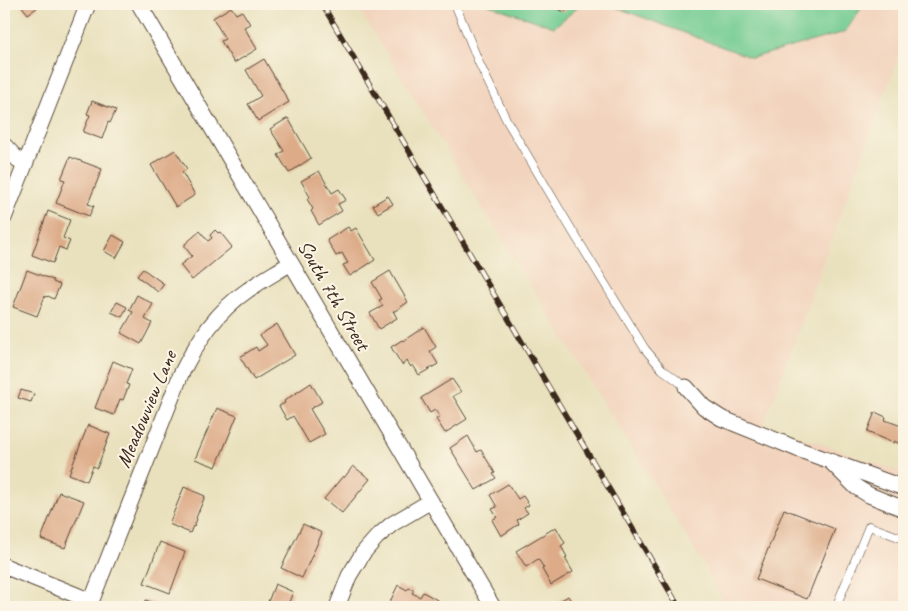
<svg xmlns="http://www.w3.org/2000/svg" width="908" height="611" font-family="Caveat,sans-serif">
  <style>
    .built { fill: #f2d4be }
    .green { fill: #73cc93; stroke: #577b58 }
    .building { fill: #ddab88 }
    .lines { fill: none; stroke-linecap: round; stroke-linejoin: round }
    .service-casing { stroke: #554536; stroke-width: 9 }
    .minor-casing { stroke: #554536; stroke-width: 17 }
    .service { stroke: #fff; stroke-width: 8 }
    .minor { stroke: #fff; stroke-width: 15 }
    .rail-casing { stroke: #3b2a1e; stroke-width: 5.5 }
    .rail { stroke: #fcf5e5; stroke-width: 4; stroke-dasharray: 11; stroke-linecap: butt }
    .labels { text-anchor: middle; stroke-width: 4; stroke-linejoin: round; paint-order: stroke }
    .street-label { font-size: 21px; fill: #3b2a1e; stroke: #fcf5e5 }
  </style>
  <rect width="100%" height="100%" fill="#fcf5e5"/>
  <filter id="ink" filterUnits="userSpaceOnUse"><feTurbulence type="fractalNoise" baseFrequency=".02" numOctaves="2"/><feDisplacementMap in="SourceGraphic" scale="10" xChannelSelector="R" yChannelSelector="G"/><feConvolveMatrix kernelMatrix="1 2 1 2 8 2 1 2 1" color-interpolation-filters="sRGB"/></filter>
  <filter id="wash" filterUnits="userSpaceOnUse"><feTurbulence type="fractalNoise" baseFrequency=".0096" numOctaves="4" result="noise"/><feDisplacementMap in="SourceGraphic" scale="20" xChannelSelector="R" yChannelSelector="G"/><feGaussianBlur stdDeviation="1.12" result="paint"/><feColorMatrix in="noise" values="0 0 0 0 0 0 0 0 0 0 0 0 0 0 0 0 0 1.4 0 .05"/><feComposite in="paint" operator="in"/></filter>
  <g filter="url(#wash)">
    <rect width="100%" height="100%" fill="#e9e1bd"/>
    <path class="built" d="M356,4H904V41L764,424L904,473V607H726L705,566Z"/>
    <path class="green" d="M486,4H582L554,27Z
      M607,4H864L845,32L752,58Z"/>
    <g id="blocks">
      <path class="building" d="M20,4H35L38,7L28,14Z
        M544,4H569L565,12Z
        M231,7L236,14L242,11L250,24L244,27L257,49L234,63L221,41L225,39L213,18Z
        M264,59L289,102L258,121L248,104L261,96L246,70Z
        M92,101L116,110L110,123L108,122L102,139L83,132L90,115L87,114Z
        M288,118L311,158L289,173L278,155L284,151L270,129Z
        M175,150L187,169L182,172L195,195L176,207L151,165Z
        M70,157L102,169L88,204L94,206L89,216L56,203L65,180L61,179Z
        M319,171L332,193L339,189L346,200L338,204L342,211L319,225L311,211L313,209L307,199L310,197L301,181Z
        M388,196L393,204L378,213L373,205Z
        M48,211L70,220L63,238L70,241L66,250L59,247L53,263L32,255Z
        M348,227L351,231L356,228L375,260L350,276L343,265L348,263L346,260L342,253L336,256L327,240Z
        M215,230L218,233L220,232L232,247L192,280L180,265L192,256L185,247V244L200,231L208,241L212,238L210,235Z
        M113,235L125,242L116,258L104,251Z
        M143,269L164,284L158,292L137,276Z
        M27,270L53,280V282L60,285L54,299L48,296L47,297L45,296L37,316L13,307Z
        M390,271L408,302L395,311H393L397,318L379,329L370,313L383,306L379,300L382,299L372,282Z
        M137,295L153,304L145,319L152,323L141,344L121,333L133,312L129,310Z
        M117,302L127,307L122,317L111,312Z
        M277,324L295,355L254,380L240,357L256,347L258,351L267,345L260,335Z
        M424,327L436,347L430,351L438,364L419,375L413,365L411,367L407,361L402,365L391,347L402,340L403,341Z
        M113,361L132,369L126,384L129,385L123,400L120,399L114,415L95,408Z
        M452,379L461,392L453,396L467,419L445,433L436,419L440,417L435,410L430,413L421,398Z
        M311,383L322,402L310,409L325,434L309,443L293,416L287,420L279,406L285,403L284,401Z
        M21,390L34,394L31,402L18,398Z
        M217,408L237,416L216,467L195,459Z
        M875,412L886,417L885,420L904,427V446L894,441L893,443L867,432Z
        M88,425L110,434L97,468L93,466L87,481L69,474Z
        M468,436L477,452L481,450L495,473L493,474L496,478L476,490L450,448Z
        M353,466L370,479L342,513L324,499L343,476L344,478Z
        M508,484L518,499L523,496L529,505L524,508L528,513L517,520L519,524L501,536L492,520L497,517L492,509L497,507L490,495Z
        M184,487L205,496L196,518L197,519L194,527L193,526L190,533L169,524Z
        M59,492L84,501L65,548L41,539Z
        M784,509L835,529L807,599L756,579Z
        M303,524L322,533L302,578L281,568Z
        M556,527L565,543L561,546L567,557L565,558L573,572L551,585L542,569L544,568L538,559L526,567L516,551Z
        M160,542L185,552L170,593L144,583Z
        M275,584L293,592L287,607H266Z
        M398,585L407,590L409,588L414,590L412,593L420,597L423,592L439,601L436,607H395L389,604Z
        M568,596L575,607H550Z
        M146,600L163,607H143Z"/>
    </g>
  </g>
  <g filter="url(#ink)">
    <use href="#blocks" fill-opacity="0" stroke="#554536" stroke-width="1"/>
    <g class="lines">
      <defs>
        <path id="service" d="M455,4L479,63L507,121L573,232L645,349L662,369L686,387
          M836,607L869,526L904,539"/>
        <path id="minor" d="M139,4L493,607
          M4,145L24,166
          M4,218L88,4
          M686,387L704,407L721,418L800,450L904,488
          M832,463L856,487L869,495L904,509
          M4,566L91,601
          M89,607L181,374C198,340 217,311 248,290C262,280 277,272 291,263
          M337,607L349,576L363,553L377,537L392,524L431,501"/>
      </defs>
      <use href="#service" class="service-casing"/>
      <use href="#minor" class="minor-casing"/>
      <use href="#service" class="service"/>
      <use href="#minor" class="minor"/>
      <defs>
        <path id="rail" d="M322,4L679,607"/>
      </defs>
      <use href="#rail" class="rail-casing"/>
      <use href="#rail" class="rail"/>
    </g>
  </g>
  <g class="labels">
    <g class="street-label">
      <text transform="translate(334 295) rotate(60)" y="7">South 7th Street</text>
      <text transform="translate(146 409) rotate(-67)" y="7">Meadowview Lane</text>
    </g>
  </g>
  <rect width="908" height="611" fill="none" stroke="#fcf5e5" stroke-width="20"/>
</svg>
